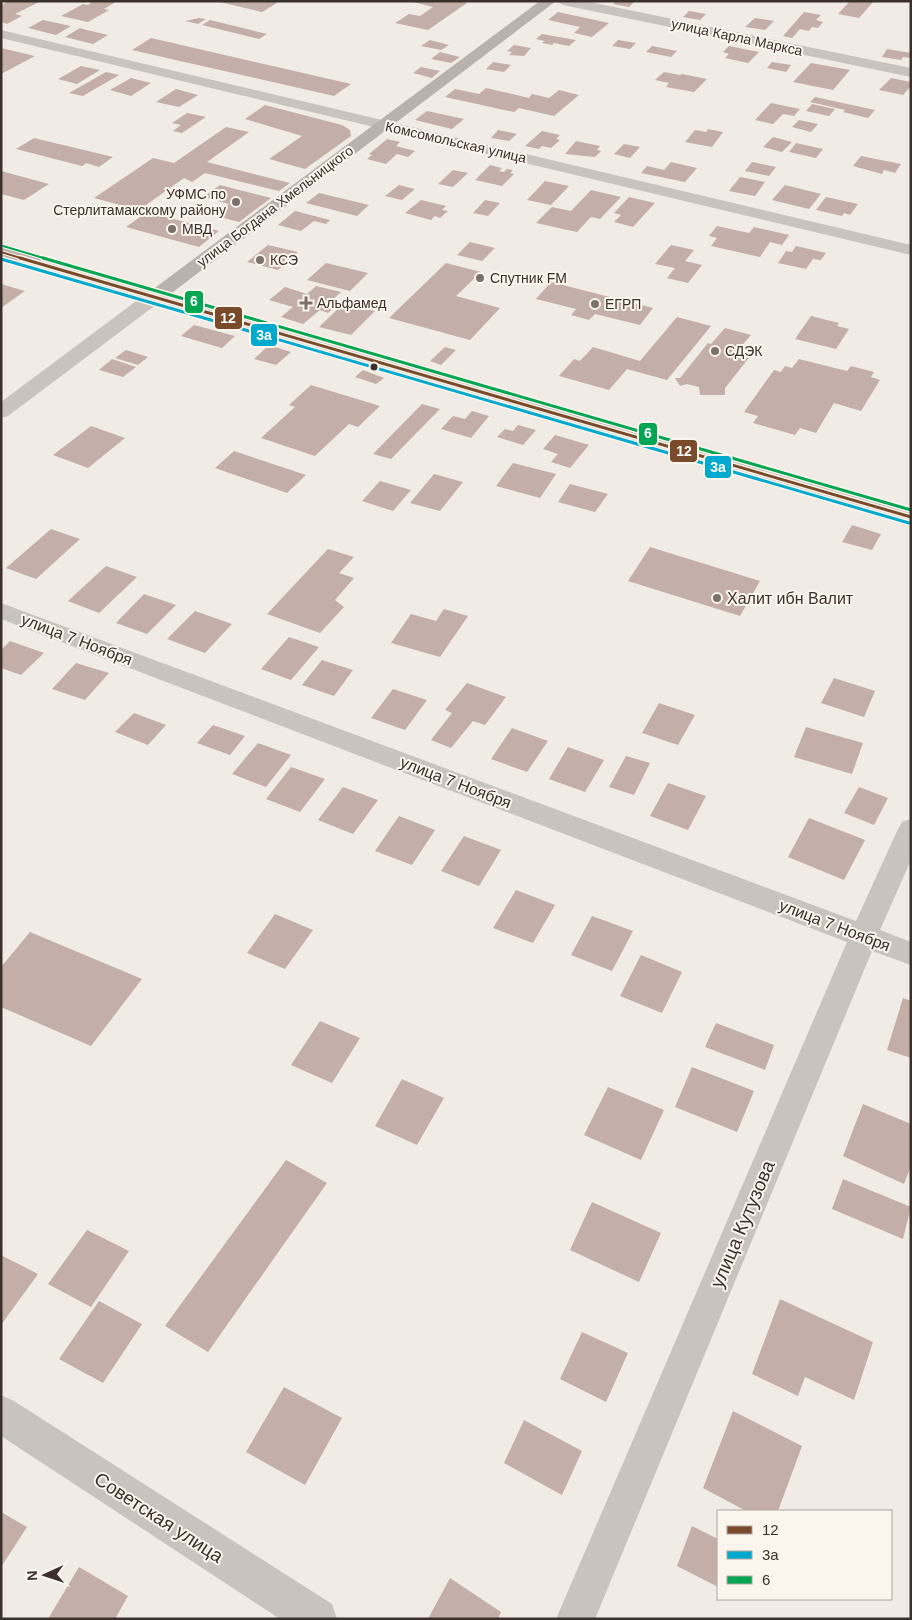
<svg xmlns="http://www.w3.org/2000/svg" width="912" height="1620" font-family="Arial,sans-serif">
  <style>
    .building { fill: #c3afa7 }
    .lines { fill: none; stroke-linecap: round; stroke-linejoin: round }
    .minor { fill: #c9c3be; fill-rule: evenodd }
    .tertiary { fill: #c9c3be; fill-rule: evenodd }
    .primary { fill: #b8b1ad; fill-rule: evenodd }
    .bus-1-far1-casing { stroke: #fbf5ee; stroke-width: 4 }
    .bus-1-casing { stroke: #fbf5ee; stroke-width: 6 }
    .bus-2-casing { stroke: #fbf5ee; stroke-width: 6 }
    .bus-3-far1-casing { stroke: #fbf5ee; stroke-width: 4 }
    .bus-3-casing { stroke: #fbf5ee; stroke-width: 6 }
    .bus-1-far1 { stroke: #7a4b2a; stroke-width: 2 }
    .bus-1 { stroke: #7a4b2a; stroke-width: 3 }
    .bus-2 { stroke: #00a9ce; stroke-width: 3 }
    .bus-3-far1 { stroke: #00a651; stroke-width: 2 }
    .bus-3 { stroke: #00a651; stroke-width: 3 }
    .poi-dot { fill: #7a716c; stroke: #fbf5ee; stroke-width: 2 }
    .bus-dot { fill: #3b302b; stroke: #fbf5ee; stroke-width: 2 }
    .labels { text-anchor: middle; stroke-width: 4; stroke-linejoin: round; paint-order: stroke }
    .far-street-label { font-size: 14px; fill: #3b302b; stroke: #fbf5ee }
    .far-poi-label { font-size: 14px; fill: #3b302b; stroke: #fbf5ee; text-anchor: start }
    .poi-label { font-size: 16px; fill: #3b302b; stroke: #fbf5ee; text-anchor: start }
    .street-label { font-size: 16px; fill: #3b302b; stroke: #fbf5ee }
    .near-street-label { font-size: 19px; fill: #3b302b; stroke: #fbf5ee }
    .line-badge { stroke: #fbf5ee; stroke-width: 2 }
    .badge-label { font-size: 14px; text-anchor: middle; font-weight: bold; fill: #fff }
  </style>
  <rect width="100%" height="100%" fill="#f0ebe5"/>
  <path class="building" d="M10,1H41L15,14L22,16L7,24L1,22V5Z
    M94,1H117L104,9L109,10L88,22L61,16L83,4L88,5Z
    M215,1H280L262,12Z
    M409,1H459L467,3L428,30L395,23L409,14L420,16L433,7Z
    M616,1H635L629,7L613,4Z
    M850,1H874L859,18L838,14Z
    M689,11L706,14L700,20L683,17Z
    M558,12L609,23L592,37L574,33L580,27L548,20Z
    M804,12L821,15L816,20L823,22L818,28L812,27L809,31L800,29L792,38L783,36Z
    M199,18L206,19L198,24L185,21Z
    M755,18L774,21L765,30L745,27Z
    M43,20L71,26L56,35L28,28Z
    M210,20L267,34L259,39L202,25Z
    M80,28L87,30L108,35L93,44L65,37Z
    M542,34L576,40L569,46L554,43L552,45L542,43L545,41L536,39Z
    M151,38L351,84L334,96L132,50Z
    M430,40L449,45L441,50L421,46Z
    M618,40L636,43L630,49L612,46Z
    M514,45L531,48L524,56L509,55L512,52L507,51Z
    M652,46L677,51L671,57L646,52Z
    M729,46L759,52L748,63L725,58L729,54L723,52Z
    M1,48L35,56L1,74Z
    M887,49L911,53V58L903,57L901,60L882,57Z
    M440,52L460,57L451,63L431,59Z
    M493,62L511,65L504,72L486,69Z
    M772,62L791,65L786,72L767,68Z
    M811,63L850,70L833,90L793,82Z
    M81,66L100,70L77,84L58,79Z
    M421,67L440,71L432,78L413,73Z
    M106,72L119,75L83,96L69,93Z
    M664,72L680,75L682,74L707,79L694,92L666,87L669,83L655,80Z
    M131,78L151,83L131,96L110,90Z
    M891,78L911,82V86L903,95L879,90Z
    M486,88L529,98L532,94L549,98L559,90L579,95L554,116L519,108L514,112L445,97L455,89L479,94Z
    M176,89L198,95L179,107L156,102Z
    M815,97L875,110L868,118L843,112L845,110L810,102Z
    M771,103L800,109L794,116L783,114L773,124L755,120Z
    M812,104L835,109L829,116L806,111Z
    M265,105L342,125L350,130L351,136L305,169L269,159L302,136L245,119Z
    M427,111L464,119L452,129L415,120Z
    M187,113L206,117L182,133L173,131L181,125L172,123Z
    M799,120L818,124L811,132L792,127Z
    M226,127L249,132L207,162L290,183L279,191L205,173L192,182L184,178L139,210L94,198L153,158L174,163Z
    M708,129L723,132L712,147L685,142L695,130L706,132Z
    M498,130L517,134L509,141L491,138Z
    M542,131L560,135L556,139L560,140L551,148L542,146L539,149L525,146Z
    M773,137L792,142L782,152L763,147Z
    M34,138L113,157L99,167L86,163L82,166L16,149Z
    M387,139L400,142L396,146L415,151L408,157L397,154L386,164L367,159L372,155L369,154Z
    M576,141L600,146L597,150L601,151L595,157L565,154Z
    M796,143L823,149L816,158L789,152Z
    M624,144L640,147L630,158L614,154Z
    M861,156L901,164L895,173L884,170L882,174L853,166Z
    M671,162L697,168L685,182L641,173L647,166L664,170Z
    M752,162L776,167L769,176L745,171Z
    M490,165L502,168L499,171L504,172L507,169L513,170L510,173L514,174L502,186L475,180Z
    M453,170L468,173L453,187L438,184Z
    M1,171L49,184L24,200L1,194Z
    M740,177L765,182L755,196L729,191Z
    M545,181L569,186L551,205L527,200Z
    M220,185L271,198L239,222L213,215L229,204L203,197Z
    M399,185L415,189L402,200L385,196Z
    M785,185L821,194L809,209L772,200Z
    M591,190L621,197L600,219L591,217L577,232L536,223L552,207L571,211Z
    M319,193L369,205L357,216L306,203Z
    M629,197L655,203L633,227L614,222L621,215L614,213Z
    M826,197L858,204L850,215L844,213L842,216L816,210Z
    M421,200L446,206L442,210L448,211L440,218L435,216L431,220L405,213Z
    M485,200L500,203L488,216L473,213Z
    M295,211L330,220L326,224L314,221L301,231L278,225Z
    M147,212L219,231L199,247L126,227Z
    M717,226L749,233L754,227L789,235L782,245L770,242L760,257L711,246L717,238L709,236Z
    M470,242L495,248L482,261L457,255Z
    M268,245L298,252L278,270L247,262Z
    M671,245L694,250L685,261L702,265L688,283L667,278L675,268L655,264Z
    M796,246L826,253L821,260L813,259L806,269L778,263L786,251L792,252Z
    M326,263L368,273L350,291L307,280Z
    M446,263L481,272L456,296L500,308L470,340L389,318Z
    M551,282L653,308L640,325L595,314L589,320L571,315L576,309L536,299Z
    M1,284L25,291L1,308Z
    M316,286L341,292L332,300L340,302L328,313L320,310L303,324L281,317L293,307L269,300L285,287L307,294Z
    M344,303L375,311L351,335L319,327Z
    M811,316L839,323L837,326L849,329L836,349L795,339Z
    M677,317L711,326L667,380L627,369L609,390L559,376L574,359L580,361L593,347L640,361Z
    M194,325L235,336L222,348L181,336Z
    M725,328L751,335L738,350L752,354L725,388V395H700L699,387L687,384L680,386L675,378H680L708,343L711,344Z
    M269,345L291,352L276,365L254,359Z
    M445,347L456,350L441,365L430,361Z
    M126,350L148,357L138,365L115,358Z
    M112,359L136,367L123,377L99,370Z
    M799,359L847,371L851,366L874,372L871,377L880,380L861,411L834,403L816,433L800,428L795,435L753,423L758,416L744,412L774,370L781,372L785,366L792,368Z
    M363,370L384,378L376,384L355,377Z
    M311,385L380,406L358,427L349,424L315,456L261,438L295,407L289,405Z
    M422,404L440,409L391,459L373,454Z
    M472,411L489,416L471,438L441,429L453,416L465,419Z
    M518,425L536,430L523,445L497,437L505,429L513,431Z
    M91,426L125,438L88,468L53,455Z
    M555,435L589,445L570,468L551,462L558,454L543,449Z
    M234,451L306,475L287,493L215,468Z
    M513,463L556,474L540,498L496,486Z
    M434,474L463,482L440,511L410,503Z
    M380,481L411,490L393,511L362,501Z
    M570,484L608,494L595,512L558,502Z
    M852,525L881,534L872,550L842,542Z
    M51,529L80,539L36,579L6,568Z
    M650,547L760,581L740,616L628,581Z
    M328,549L354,557L339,573L354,578L335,600L344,607L320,633L267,614Z
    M106,566L137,577L99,613L68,601Z
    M144,594L176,605L147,634L116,623Z
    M444,609L468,616L440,657L391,643L411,614L436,621Z
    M195,611L232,624L205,653L167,639Z
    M289,637L319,647L291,680L261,669Z
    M10,641L44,653L21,675L1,668V650Z
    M322,660L353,670L334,696L302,685Z
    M76,663L109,673L85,700L52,689Z
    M834,678L875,691L864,717L821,703Z
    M467,683L506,697L485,725L473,721L451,748L431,740L452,713L445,710Z
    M393,689L427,700L405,730L371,718Z
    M659,703L695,715L678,745L642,733Z
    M134,713L166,725L148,745L115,732Z
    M213,725L245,736L230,755L197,743Z
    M806,727L863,743L852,774L794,757Z
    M512,728L548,741L527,772L491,759Z
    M258,743L291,755L266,787L232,774Z
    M568,747L604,760L585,792L549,779Z
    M626,756L650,763L634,795L609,787Z
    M291,767L325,779L300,812L266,799Z
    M668,783L706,796L688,830L650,816Z
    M343,787L378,800L353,834L318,820Z
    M859,787L888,798L874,825L844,813Z
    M399,816L435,830L412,865L375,851Z
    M809,818L865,840L844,880L788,857Z
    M464,836L501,850L479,886L441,871Z
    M516,890L555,905L533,943L493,928Z
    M275,914L313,930L285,969L247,953Z
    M592,916L633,931L612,971L571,955Z
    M30,932L142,979L91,1046L1,1007V967Z
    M641,955L682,972L662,1013L620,996Z
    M903,998L911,1001V1058L887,1050Z
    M320,1021L360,1038L332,1083L291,1065Z
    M716,1023L774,1045L765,1070L705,1047Z
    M692,1067L754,1091L737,1132L675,1107Z
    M402,1079L444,1098L417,1145L375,1126Z
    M608,1087L664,1110L641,1160L584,1135Z
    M863,1104L911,1124V1166L904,1184L843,1156Z
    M286,1160L327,1183L208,1352L165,1326Z
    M843,1179L911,1207L903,1239L832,1209Z
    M592,1202L661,1233L639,1282L570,1250Z
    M87,1230L129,1251L91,1307L48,1284Z
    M1,1255L38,1274L1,1325Z
    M780,1299L873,1342L854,1400L805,1377L798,1396L752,1374Z
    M99,1301L142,1324L103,1383L59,1359Z
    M582,1332L628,1353L606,1402L560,1379Z
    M284,1387L342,1418L305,1485L246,1452Z
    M733,1411L802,1446L778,1511H746L703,1488Z
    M524,1420L582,1451L562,1495L504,1463Z
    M1,1512L27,1527L1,1567Z
    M692,1526L718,1539V1587L677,1566Z
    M79,1567L128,1596L115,1619H48Z
    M450,1578L501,1612L498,1619H428Z"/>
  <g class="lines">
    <path class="minor" d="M1,30L911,245V255L1,38Z
      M1,603L856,921L898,829L902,822L911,819V860L880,930L911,942V965L872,951L595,1619H556L847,942L1,619Z"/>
    <path class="tertiary" d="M556,1H585L911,68V77L563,5Z
      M154,291L161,293L163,297L161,301L8,416L1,418V402L147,293Z
      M1,1395L14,1401L332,1604L337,1619H280L1,1436Z"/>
    <path class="primary" d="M540,1H556L169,295L911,510V524L1,258V247L152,290Z"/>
    <defs>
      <path id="bus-1-far1" d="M1,252L24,259"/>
      <path id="bus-1" d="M20,258L911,517"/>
      <path id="bus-2" d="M1,259L909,523"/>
      <path id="bus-3-far1" d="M3,246L47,259"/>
      <path id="bus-3" d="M43,258L911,510"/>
    </defs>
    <use href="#bus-1-far1" class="bus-1-far1-casing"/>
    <use href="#bus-1" class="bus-1-casing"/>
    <use href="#bus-2" class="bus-2-casing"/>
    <use href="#bus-3-far1" class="bus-3-far1-casing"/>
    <use href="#bus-3" class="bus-3-casing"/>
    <use href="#bus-1-far1" class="bus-1-far1"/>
    <use href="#bus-1" class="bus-1"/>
    <use href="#bus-2" class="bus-2"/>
    <use href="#bus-3-far1" class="bus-3-far1"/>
    <use href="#bus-3" class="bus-3"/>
  </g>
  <g class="poi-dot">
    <circle cx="236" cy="202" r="5"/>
    <circle cx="172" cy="229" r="5"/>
    <circle cx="260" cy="260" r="5"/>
    <circle cx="480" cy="278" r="5"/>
    <path d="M303.5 295.5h5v5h5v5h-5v5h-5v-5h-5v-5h5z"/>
    <circle cx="595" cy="304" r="5"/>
    <circle cx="715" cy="351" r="5"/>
    <circle cx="717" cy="598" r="5"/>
  </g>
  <circle class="bus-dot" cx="374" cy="367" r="4.5"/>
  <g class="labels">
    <g class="far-street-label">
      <text transform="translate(737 37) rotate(12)" y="5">улица Карла Маркса</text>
      <text transform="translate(456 142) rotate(13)" y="5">Комсомольская улица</text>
      <text transform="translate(275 206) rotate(-37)" y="5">улица Богдана Хмельницкого</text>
    </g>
    <g class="far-poi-label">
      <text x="226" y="199" text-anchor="end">УФМС по<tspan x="226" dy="16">Стерлитамакскому району</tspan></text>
      <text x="182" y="234">МВД</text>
      <text x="270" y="265">КСЭ</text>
      <text x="490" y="283">Спутник FM</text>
      <text x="317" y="308">Альфамед</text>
      <text x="605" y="309">ЕГРП</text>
      <text x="725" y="356">СДЭК</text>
    </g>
    <g class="poi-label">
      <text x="727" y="604">Халит ибн Валит</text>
    </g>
    <g class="street-label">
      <text transform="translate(77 639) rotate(21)" y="6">улица 7 Ноября</text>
      <text transform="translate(456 782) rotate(21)" y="6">улица 7 Ноября</text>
      <text transform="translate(835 925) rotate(21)" y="6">улица 7 Ноября</text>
    </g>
    <g class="near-street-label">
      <text transform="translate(742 1224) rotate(-67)" y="7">улица Кутузова</text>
      <text transform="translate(159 1517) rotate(33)" y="7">Советская улица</text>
    </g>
  </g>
  <g class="line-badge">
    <rect x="184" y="290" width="20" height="24" rx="5" fill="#00a651"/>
    <rect x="214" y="306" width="29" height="24" rx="5" fill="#7a4b2a"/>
    <rect x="250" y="323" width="28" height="24" rx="5" fill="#00a9ce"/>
    <rect x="638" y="422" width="20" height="24" rx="5" fill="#00a651"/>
    <rect x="669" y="439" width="29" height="24" rx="5" fill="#7a4b2a"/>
    <rect x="704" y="455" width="28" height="24" rx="5" fill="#00a9ce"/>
  </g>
  <g class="badge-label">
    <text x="194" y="306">6</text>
    <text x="228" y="323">12</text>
    <text x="264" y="340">3а</text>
    <text x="648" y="438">6</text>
    <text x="684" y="456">12</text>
    <text x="718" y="472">3а</text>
  </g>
  <rect width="912" height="1620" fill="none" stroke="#3b302b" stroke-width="5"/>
  <rect x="717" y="1510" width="175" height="90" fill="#fbf5ee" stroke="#aea6a0"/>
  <rect x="727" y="1526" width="25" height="8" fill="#7a4b2a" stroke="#aea6a0"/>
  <text x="762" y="1535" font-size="15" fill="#3b302b">12</text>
  <rect x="727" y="1551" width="25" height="8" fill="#00a9ce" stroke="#aea6a0"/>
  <text x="762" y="1560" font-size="15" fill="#3b302b">3а</text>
  <rect x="727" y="1576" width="25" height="8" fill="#00a651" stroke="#aea6a0"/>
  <text x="762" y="1585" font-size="15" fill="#3b302b">6</text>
  <g transform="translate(45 1575) rotate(267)" stroke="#fbf5ee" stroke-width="4" paint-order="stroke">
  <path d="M0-4L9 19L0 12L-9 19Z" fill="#3b302b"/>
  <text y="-8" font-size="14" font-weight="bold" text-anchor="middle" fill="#3b302b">N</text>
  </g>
</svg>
